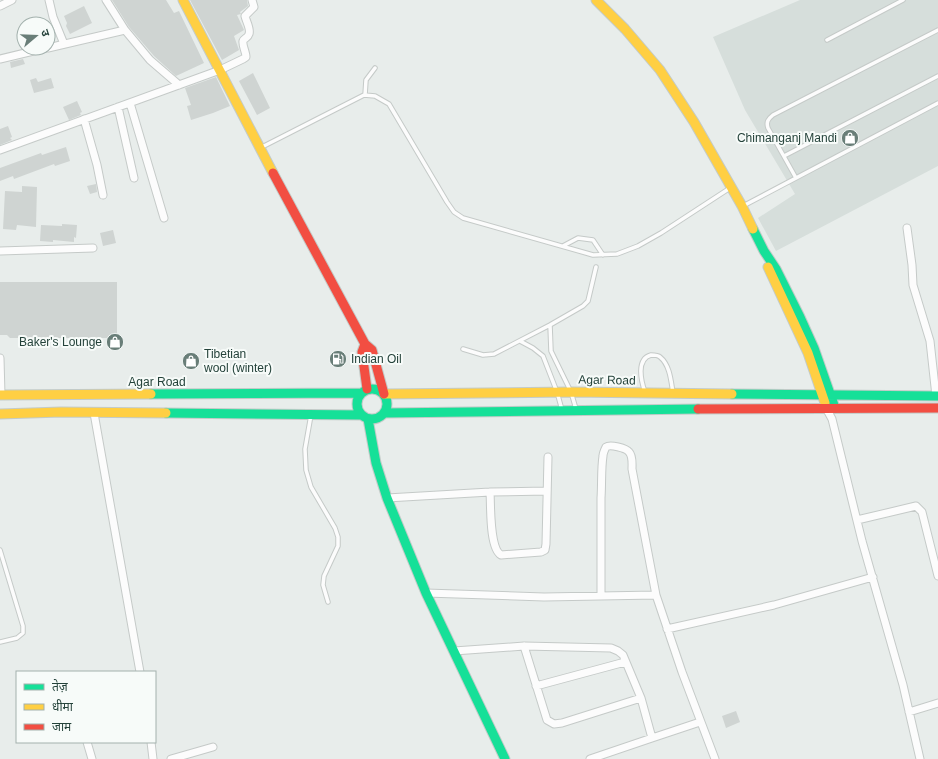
<svg xmlns="http://www.w3.org/2000/svg" width="938" height="759" font-family="Arial,'Noto Sans Devanagari',sans-serif">
  <style>
    .built { fill: #d6dedb }
    .building { fill: #cfd4d2 }
    .lines { fill: none; stroke-linecap: round; stroke-linejoin: round }
    .lane-casing { stroke: #c5cac8; stroke-width: 5.5 }
    .street-casing { stroke: #c5cac8; stroke-width: 9 }
    .fast-casing { stroke: #c3cbc8; stroke-width: 11 }
    .slow-casing { stroke: #c3cbc8; stroke-width: 11 }
    .jam-casing { stroke: #c3cbc8; stroke-width: 11 }
    .lane { stroke: #fcfcfc; stroke-width: 3.5 }
    .street { stroke: #fcfcfc; stroke-width: 7 }
    .fast { stroke: #16e098; stroke-width: 9 }
    .slow { stroke: #ffcf43; stroke-width: 9 }
    .jam { stroke: #f24e42; stroke-width: 9 }
    .labels { text-anchor: middle; stroke-width: 4; stroke-linejoin: round; paint-order: stroke }
    .poi-label { font-size: 12px; fill: #24423a; stroke: #f7fbf9; text-anchor: end }
    .street-label { font-size: 12px; fill: #24423a; stroke: #f7fbf9 }
  </style>
  <rect width="100%" height="100%" fill="#e8edeb"/>
  <path class="built" d="M800,0H938V166L776,251L758,218L795,194L745,110L713,37Z"/>
  <path class="building" d="M112,0H166L174,13L179,11L204,63L176,76L154,56L129,27Z
    M190,0H247L248,6L240,12L241,14L237,15L244,30L234,36L239,50L222,60Z
    M84,6L92,23L70,34L66,26L67,23L64,16Z
    M23,59L25,64L11,68L10,62Z
    M253,73L270,108L257,115L239,81Z
    M216,77L230,106L213,113L191,120L187,106L191,105L185,88Z
    M36,78L38,82L51,78L54,88L34,93L30,80Z
    M77,101L82,112L80,113L81,115L69,120L63,107Z
    M8,126L12,137L10,138L12,140L0,145V129Z
    M66,147L70,161L55,166L54,164L14,179L13,176L0,181V168L41,153L42,155Z
    M96,184L97,192L90,194L87,186Z
    M22,186L37,187L36,227L17,225L16,230L3,229L5,191L22,192Z
    M62,224L77,225L76,238L74,237V242L53,240V242L40,241L41,225L62,226Z
    M113,230L116,243L103,246L100,233Z
    M0,282H117V338H10L7,335H0Z
    M736,711L740,722L726,728L722,716Z"/>
  <g class="lines">
    <defs>
      <path id="lane" d="M827,40L903,0
        M365,95L366,80L375,68
        M262,147L364,95L375,96L389,104L447,202L454,212L463,218L593,255L617,254L638,246L661,233L730,188
        M784,156L938,76
        M796,178L768,128C766,122 768,119 773,115L938,30
        M743,206L938,103
        M563,246L578,238L593,240L603,255
        M550,325L551,351L571,392L576,409
        M520,341L533,348L543,356L557,392L562,410
        M463,349L483,355L494,354L550,325L583,306L588,301L596,267
        M645,392C641,381 636,359 651,355C655,355 658,355 660,357C670,365 671,381 673,393
        M311,415L305,449L306,470L311,487L335,528L338,537V546L324,576L323,585L328,602
        M0,550L23,626V633L17,638L0,642"/>
      <path id="street" d="M49,0L53,17L64,44
        M106,0L125,30
        M0,6L12,0
        M48,48L125,30L150,60L179,85
        M0,59L46,48
        M130,103L164,218
        M118,107L134,178
        M84,119L97,165L103,195
        M0,150L220,70L243,59L246,57C246,52 242,45 243,41C244,38 248,38 249,34C251,29 246,21 245,16L254,7L252,0
        M907,228L912,265L913,285L930,341L936,396
        M0,251L93,248
        M0,358L1,395
        M826,408L832,419L862,541L903,685L920,759
        M94,413L140,672
        M490,492C491,505 489,548 501,555L541,552L545,550L546,544L548,457
        M387,498L490,492L547,491
        M857,520L916,506L922,512L938,576
        M426,593L544,597L656,595L682,672L715,759
        M601,596C601,563 601,531 601,498C602,484 601,469 603,456C603,453 605,449 606,447C610,444 626,448 629,452C633,456 632,464 632,469L656,595
        M667,629L774,605L873,577
        M524,646L547,720L554,724L562,723L641,698
        M454,651L524,646L611,648L618,651L623,655L641,698L652,738L590,759
        M536,686L625,662
        M909,712L938,703
        M652,738L700,722
        M87,742L92,759
        M151,742L153,759
        M171,759L213,747"/>
      <path id="fast" d="M753,229L764,251L776,269L800,317L814,348L835,408
        M357 404a15 15 0 1 1 30 0a15 15 0 1 1-30 0Z
        M151,394L361,393
        M732,394L938,396
        M166,413L362,415
        M385,413L698,409
        M368,419L376,463L387,498L426,593L505,759"/>
      <path id="slow" d="M183,0L273,173
        M596,0L625,29L660,70L694,122L742,206L753,229
        M768,267L808,353L825,403
        M384,394L571,392L732,394
        M0,395L151,394
        M0,414L61,412L166,413"/>
      <path id="jam" d="M273,173L365,344
        M367,389L362,352L365,344L372,350L384,394
        M698,409L938,408"/>
    </defs>
    <use href="#lane" class="lane-casing"/>
    <use href="#street" class="street-casing"/>
    <use href="#fast" class="fast-casing"/>
    <use href="#slow" class="slow-casing"/>
    <use href="#jam" class="jam-casing"/>
    <use href="#lane" class="lane"/>
    <use href="#street" class="street"/>
    <use href="#fast" class="fast"/>
    <use href="#slow" class="slow"/>
    <use href="#jam" class="jam"/>
  </g>
  <defs>
    <symbol id="shop-disc" viewBox="-11 -11 22 22"><circle r="9.5" fill="#697e78" stroke="#f7fbf9"/><path d="M-5-2.5h2.3a2.7 3.5 0 0 1 5.4 0H5L5.5 6h-11ZM-1.5-2.5h3a1.5 2.3 0 0 0-3 0Z" fill="#fff"/></symbol>
    <symbol id="fuel-disc" viewBox="-11 -11 22 22"><circle r="9.5" fill="#697e78" stroke="#f7fbf9"/><path d="M-5.5-6h7V0h2V4h1.3V-2.5L3-4.5l.8-.8L6-3V5H2.5V1h-1V6h-7ZM-4.2-4.7v3.2H.2V-4.7Z" fill="#fff"/></symbol>
  </defs>
  <g fill-rule="evenodd">
    <use href="#shop-disc" x="840" y="128" width="20" height="20"/>
    <use href="#shop-disc" x="105" y="332" width="20" height="20"/>
    <use href="#fuel-disc" x="328" y="349" width="20" height="20"/>
    <use href="#shop-disc" x="181" y="351" width="20" height="20"/>
  </g>
  <g class="labels">
    <g class="poi-label">
      <text x="837" y="142">Chimanganj Mandi</text>
      <text x="102" y="346">Baker's Lounge</text>
      <text x="204" y="358" text-anchor="start">Tibetian<tspan x="204" dy="14">wool (winter)</tspan></text>
      <text x="351" y="363" text-anchor="start">Indian Oil</text>
    </g>
    <g class="street-label">
      <text transform="translate(607 380) rotate(1)" y="4">Agar Road</text>
      <text x="157" y="386">Agar Road</text>
    </g>
  </g>
  <rect x="16" y="671" width="140" height="72" fill="#f7fbf9" stroke="#a3b1ad"/>
  <rect x="24" y="684" width="20" height="6" fill="#16e098" stroke="#a3b1ad"/>
  <text x="52" y="691" font-size="12" fill="#24423a">तेज़</text>
  <rect x="24" y="704" width="20" height="6" fill="#ffcf43" stroke="#a3b1ad"/>
  <text x="52" y="711" font-size="12" fill="#24423a">धीमा</text>
  <rect x="24" y="724" width="20" height="6" fill="#f24e42" stroke="#a3b1ad"/>
  <text x="52" y="731" font-size="12" fill="#24423a">जाम</text>
  <g transform="translate(36 36) rotate(71)"><circle r="19" fill="#f7fbf9" stroke="#a3b1ad"/>
  <path d="M0-3L7 15L0 10L-7 15Z" fill="#697e78"/>
  <text y="-6" font-size="11" font-weight="bold" text-anchor="middle" fill="#24423a">उ</text>
  </g>
</svg>
